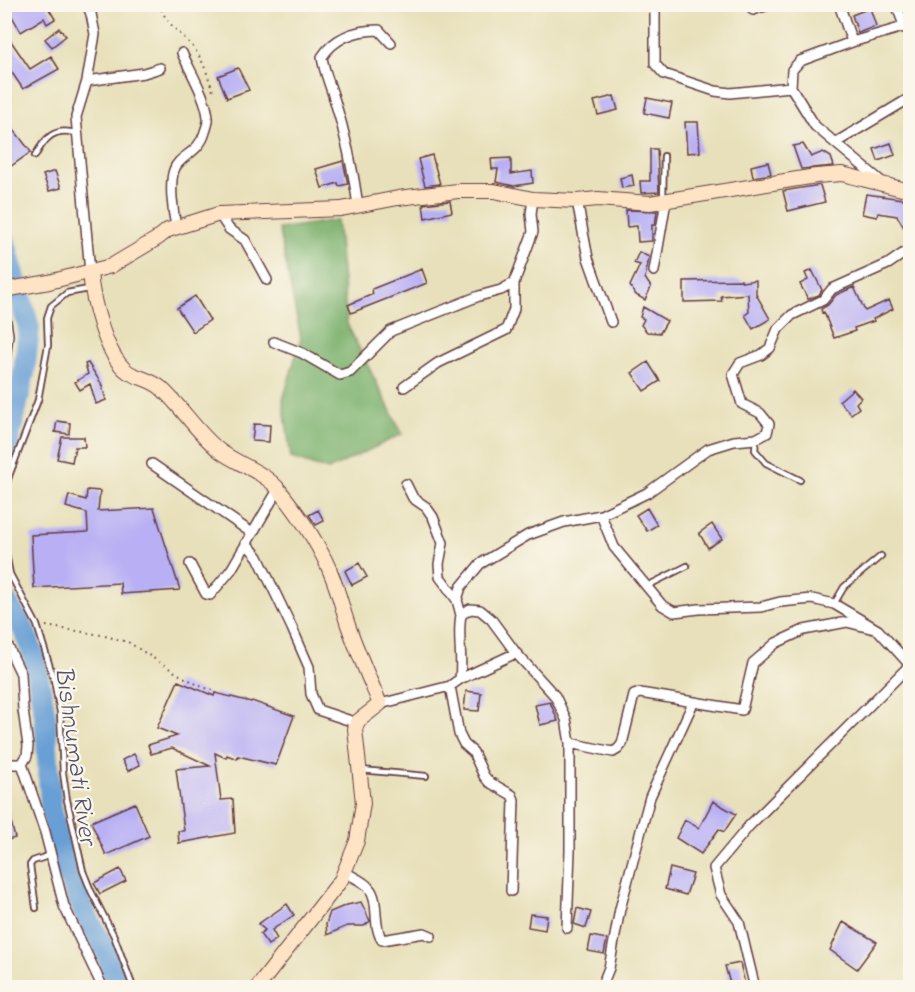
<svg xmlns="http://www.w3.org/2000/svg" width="915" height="992" font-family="'Indie Flower',sans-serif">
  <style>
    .forest { fill: #7cb16d; stroke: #63684c; stroke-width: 1.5 }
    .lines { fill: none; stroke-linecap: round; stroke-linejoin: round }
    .river { stroke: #679fd5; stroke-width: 22 }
    .building { fill: #b8aff4 }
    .lane-casing { stroke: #623c40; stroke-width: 8 }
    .street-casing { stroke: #623c40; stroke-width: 12 }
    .secondary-casing { stroke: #623c40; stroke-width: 16 }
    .path { stroke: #623c40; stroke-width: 2; stroke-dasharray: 1.5 4.5; stroke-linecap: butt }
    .lane { stroke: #fff; stroke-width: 4.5 }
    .street { stroke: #fff; stroke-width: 9 }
    .secondary { stroke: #fee4c5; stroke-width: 14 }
    .labels { text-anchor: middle; stroke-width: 4.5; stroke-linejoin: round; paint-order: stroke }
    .water-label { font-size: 26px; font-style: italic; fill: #56526f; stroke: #fbf7ec }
  </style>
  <rect width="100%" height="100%" fill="#fbf7ec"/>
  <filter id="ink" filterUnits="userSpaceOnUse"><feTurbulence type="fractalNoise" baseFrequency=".0167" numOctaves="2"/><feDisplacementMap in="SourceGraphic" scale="12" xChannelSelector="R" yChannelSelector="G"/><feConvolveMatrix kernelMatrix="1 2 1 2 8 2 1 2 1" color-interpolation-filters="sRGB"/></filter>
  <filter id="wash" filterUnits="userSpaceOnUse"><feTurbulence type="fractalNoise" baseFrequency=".008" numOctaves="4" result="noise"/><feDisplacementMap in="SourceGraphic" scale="24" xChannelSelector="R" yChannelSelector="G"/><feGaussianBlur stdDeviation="1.35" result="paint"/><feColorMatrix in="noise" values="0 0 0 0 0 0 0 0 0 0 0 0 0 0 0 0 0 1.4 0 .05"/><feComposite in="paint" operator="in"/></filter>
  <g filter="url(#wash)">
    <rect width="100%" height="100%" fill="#e8e0ba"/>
    <path class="forest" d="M337,220L347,324L402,434L328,470L291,458L283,400L301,338L279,229Z"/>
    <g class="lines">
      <path class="river" d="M4,240L29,328L24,373L4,460
        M4,599L23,628L34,656L45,715L51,808L64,865L84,912L106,951L118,988"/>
    </g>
    <g id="blocks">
      <path class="building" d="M5,4H46L55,19L47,24L44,18L21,32Z
        M870,8L876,26L858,33L852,15Z
        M59,28L66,36L52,47L45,39Z
        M4,31L30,69L51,56L59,69L23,89L4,61Z
        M238,68L249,90L227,98L218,76Z
        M614,96L618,110L598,115L594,101Z
        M647,98L672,103L669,118L644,113Z
        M4,117L31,152L4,171Z
        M685,122H698L700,152L687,153Z
        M891,143L895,155L878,161L874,149Z
        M803,144L811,157L823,152L831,157L834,166L801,169L793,146Z
        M650,149H657L659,192L641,193L640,181H650Z
        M432,155L440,184L425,186L418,159Z
        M511,158V174L532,171L533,183L514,186L496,182L498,169H492L491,159Z
        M343,161L348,184L339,186L338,183L322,188L316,169Z
        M768,162L771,174L753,177L751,166Z
        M55,171L61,188L49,191L43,175Z
        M632,175L634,186L622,188L620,178Z
        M820,185L825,202L788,211L783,191Z
        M866,194L910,200V237L897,216L878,213L877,217L862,214Z
        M450,201L452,212L425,218L423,204Z
        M626,210L657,211L655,225H652V241L638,242L637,226L627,227Z
        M639,252L649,257L645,278L651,287L645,300L636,295L630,286L640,265L634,263Z
        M422,269L427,283L351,313L348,305L373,294L372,289Z
        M812,270L822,290L819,295L808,299L800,284L808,280L805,273Z
        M741,280L742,282L756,280V294L770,319L753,329L745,315L749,312L748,294L721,296L722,301L684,302V281Z
        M854,287L865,311L889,300L893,309L873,319L874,321L854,328L855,331L834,338L824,312L822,313L821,309L828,305L836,295Z
        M195,296L210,320L193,332L177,308Z
        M643,307L667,321L660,333L647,332L641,325L644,319L640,317Z
        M648,362L660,381L644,391L632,373Z
        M88,363L101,383L106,400L96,404L90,384L80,390L75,382L88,374L85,364Z
        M853,389L861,398L856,403L859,408L851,414L839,401Z
        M57,421L70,423L69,434L55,432Z
        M254,424L270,425L269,442L252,441Z
        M62,437H84L85,447H75L72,462L57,459Z
        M87,490L100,491L98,511L154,508L180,590L121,594L120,583L34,588L31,535L88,532L87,513L66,507L69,495L86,500Z
        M647,508L657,525L647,531L636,515Z
        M318,510L324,521L316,525L309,515Z
        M712,524L722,539L708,548L699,533Z
        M359,563L367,577L352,585L345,571Z
        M178,681L214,696L215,693L251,702L252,701L294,716L276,765L238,756L237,759L227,755L226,758L215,753L221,800L233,799L235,833L179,843L178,831H184L176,769L210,766L172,748L151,754L148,745L177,736L157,728Z
        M466,691L481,693L479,711L464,710Z
        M550,702L558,721L540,725L535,705Z
        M134,754L140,765L128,771L122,760Z
        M713,801L736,814L724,832L719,829L701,854L676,838L685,820L699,828Z
        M135,803L149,836L106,855L91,822Z
        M4,810H8L15,838L4,841Z
        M670,868L693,874L686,895L665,889Z
        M120,869L126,881L100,894L94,883Z
        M361,902L370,921L364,926H347L327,935L326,924L330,912L347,905Z
        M287,904L294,915L272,930L277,939L268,945L260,934L265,930L258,924Z
        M577,908L591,912L586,928L574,924Z
        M530,914L547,916L545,930L528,927Z
        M843,922L877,942L857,969L830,950Z
        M591,936L607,939L604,954L588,951Z
        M740,963L745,984L731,987L725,966Z"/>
    </g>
  </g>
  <g filter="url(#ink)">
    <use href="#blocks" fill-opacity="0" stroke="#623c40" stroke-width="1.5"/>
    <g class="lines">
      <defs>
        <path id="lane" d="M35,156C45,138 54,127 76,133
          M663,199L664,156
          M756,439L755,450L766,463L800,480
          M4,492L9,476L38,400L48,345L47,318L51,306L67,293L89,289
          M4,544L10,574L37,625L54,680L60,712L63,773L67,800L83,871L91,891L114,936L133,987
          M647,586L687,566
          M834,604L844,587L881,556
          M361,770L426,776
          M36,908L30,865L33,861L51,855"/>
        <path id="street" d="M87,4L91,14L95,34L87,81L76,117L90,272
          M839,4L852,42
          M896,4L905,28
          M753,10L771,4
          M655,11V64L664,74L715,91L730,93L791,87
          M87,81L144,73L160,68
          M835,143L910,98
          M882,182L815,126L791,87L792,70L800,61L852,42L910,25
          M577,201L588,258L611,322
          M358,205C353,169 345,133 334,98C330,84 324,72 322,57C335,37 356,30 379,30L391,43
          M219,214L229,229L245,240L267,280
          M176,226C173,212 169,184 174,170C179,155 199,154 205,132C206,128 209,122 208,118C207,99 190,71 182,53
          M654,271L666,201
          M4,308L8,335L4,368
          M274,342L302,353L340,375L350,372L391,331L479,296L501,290L514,283L533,232L531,214L533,199
          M404,387L438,363L506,330L514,309V283
          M152,464L252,533
          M406,484L413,498L426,507L433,517L443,543L439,564L440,577L457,600
          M601,515L614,547L662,605L674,612L699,609L761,607L780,602L812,599L834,604L878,630L910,665
          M246,543L258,557L292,628L309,667L311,694L318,710L357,723
          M190,564L206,594L210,595L231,570L279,488
          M461,615L457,600L461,587L480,564L528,535L564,522L601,515L647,493L708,449L734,441L756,439L767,433L769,424L760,413L742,404L733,374L740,363L761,355L770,348L778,329L792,315L823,300L832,289L888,264L910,249
          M4,638L21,674L23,710L28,746L27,756L22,764H4
          M460,679C463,657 457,636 461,615L470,609L480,610L491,619L516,653L555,696L566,719L570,743V851L567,928
          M450,686L459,734L464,744L473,752L484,776L489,782L512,795L514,800L511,891
          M380,704L450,686L460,679L516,653
          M570,743L613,752L618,749L622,744L634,695L640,693L742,710L753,663L776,643L804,630L847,622L878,630
          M22,764L45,832L64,906L103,988
          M345,872C352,877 364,881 369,888C380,900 372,925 382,940L424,933L431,936
          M601,988L609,968L620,909L650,797L693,703
          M755,988L739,922L721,895L714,868L749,826L910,665"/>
        <path id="secondary" d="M90,272C92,298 105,356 128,372C138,378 152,380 161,388C182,407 197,433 220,451C239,465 265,472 280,491C300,516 320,545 332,576C339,593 343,611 349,628C358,653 369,678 380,704L358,721L355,729L363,803L357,841L341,880L257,988
          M4,290L49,282L111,266L158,238L168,230L219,214L341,209L398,198L458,191H494L533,199L577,201L598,199L650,203L816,176L842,174L910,191"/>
      </defs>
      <use href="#lane" class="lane-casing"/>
      <use href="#street" class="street-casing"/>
      <use href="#secondary" class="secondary-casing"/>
      <path class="path" d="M159,4C166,24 179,31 192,46C204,60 208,77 214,94
        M46,626L101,635L128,642L178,674L202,687L217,691"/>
      <use href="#lane" class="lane"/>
      <use href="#street" class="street"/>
      <use href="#secondary" class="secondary"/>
    </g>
  </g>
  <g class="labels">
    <g class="water-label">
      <text transform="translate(77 755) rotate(82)" y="9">Bishnumati River</text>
    </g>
  </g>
  <rect width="915" height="992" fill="none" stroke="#fbf7ec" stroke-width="24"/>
</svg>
